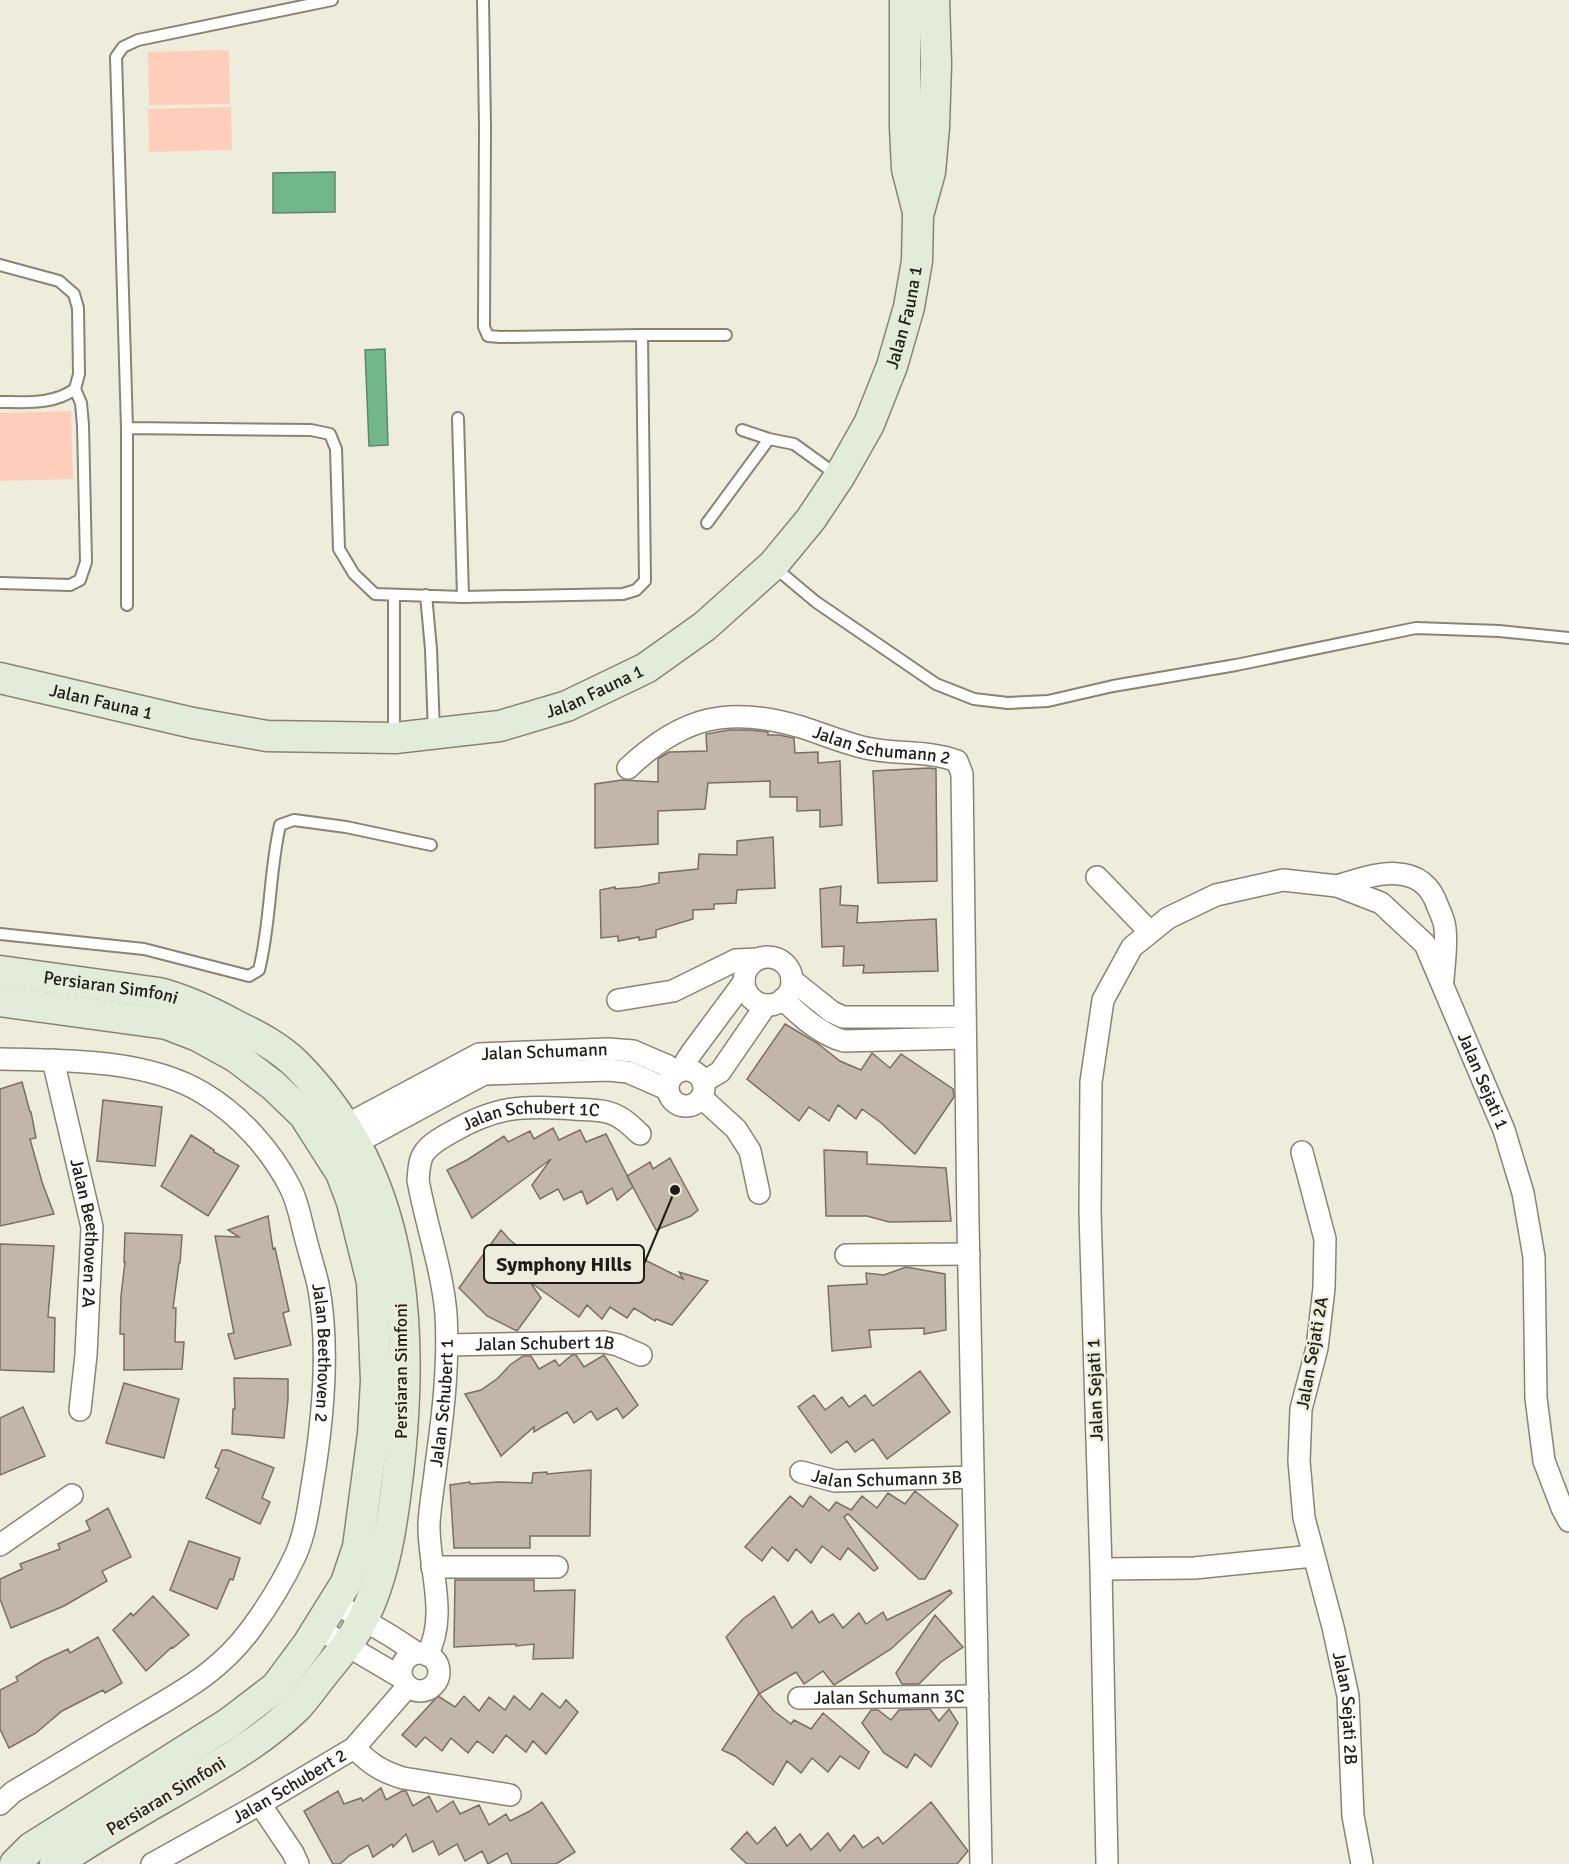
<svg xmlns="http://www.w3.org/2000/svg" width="1569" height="1864" font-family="Signika,sans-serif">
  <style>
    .green { fill: #feceba }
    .water { fill: #72b78c; stroke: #598969; stroke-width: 1.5 }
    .building { fill: #c2b6a8; stroke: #7a6f63; stroke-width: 1.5 }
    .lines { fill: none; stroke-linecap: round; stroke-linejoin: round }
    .lane-casing { stroke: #878474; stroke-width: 14 }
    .street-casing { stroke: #878474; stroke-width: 24 }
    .secondary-casing { stroke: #878474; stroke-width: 33 }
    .lane { stroke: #fff; stroke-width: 10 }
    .street { stroke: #fff; stroke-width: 21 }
    .secondary { stroke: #e3ecd9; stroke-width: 30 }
    .labels { text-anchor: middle; stroke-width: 5; stroke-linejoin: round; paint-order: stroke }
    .street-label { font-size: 18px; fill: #1e1d16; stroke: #eeecda }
    .leader { fill: none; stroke: #1e1d16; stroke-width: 2 }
    .callout-dot { fill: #1e1d16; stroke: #eeecda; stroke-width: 2 }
    .callout { fill: #eeecda; stroke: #1e1d16; stroke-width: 2 }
    .callout-label { font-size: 20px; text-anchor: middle; font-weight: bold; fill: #1e1d16 }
  </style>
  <rect width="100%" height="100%" fill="#eeecda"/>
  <path class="green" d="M229,50L230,104L149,105L148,52Z
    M231,107L232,150L149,152L148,109Z
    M71,411L73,479L0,481V413Z"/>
  <path class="water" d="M335,172V212L273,213V173Z
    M385,349L388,445L369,446L365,350Z"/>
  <path class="building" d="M729,730H750L768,732V735H779L794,738L795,753L818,752V763L840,761L842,825L820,827V810L797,811V797H770V781L708,783L705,809L658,811V844L595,848V784L622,780L658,782V759L669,752L707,751L706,734Z
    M929,768L936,769L937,881L878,883L873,771Z
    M773,837L775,888L737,890L736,903L714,904V909L693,910V919L656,930V937L639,940V937L618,941V936L601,938L600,890L615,887V889L639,887L659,883V873L698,869L699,854L737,855V841Z
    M841,886L840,905L858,906L857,923L936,919L938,971L863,973L864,965L843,966L844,946L822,947L820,889Z
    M785,1024L817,1043L840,1061L861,1070L872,1053L890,1068L901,1054L953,1089L954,1097L915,1154L880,1122L862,1109L856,1119L838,1105L829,1121L809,1107L799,1121L747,1079Z
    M22,1082L30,1112H31L36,1138L30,1139L42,1182L54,1214L0,1226V1089Z
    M103,1100L162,1107L155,1166L97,1161Z
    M553,1128L559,1140L580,1130L586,1142L606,1134L633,1187L617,1200L612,1188L587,1204L582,1191L564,1200L558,1189L540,1199L532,1185L551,1159L472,1218L447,1170L467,1160L504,1136L508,1142L530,1131L534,1139Z
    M191,1135L214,1150V1152L239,1166L208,1216L161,1186Z
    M824,1150L867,1152V1164L946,1168L951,1221L889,1222L867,1216H826Z
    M670,1158L698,1210L691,1216L656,1230L627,1176L650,1162L653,1169Z
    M268,1216L273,1249L275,1248L289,1311L283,1313L291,1345L235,1359L228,1334L234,1333L215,1236L239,1237L228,1230Z
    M501,1230L510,1240L541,1265L544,1261L563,1276L572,1262L586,1274L595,1258L616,1268L620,1262L637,1274L645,1260L683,1279L679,1272L708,1281L672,1325L656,1319L655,1321L634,1308L627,1318L610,1307L602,1319L587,1305L579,1317L530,1282L541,1298L517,1331L487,1316L459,1288Z
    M125,1233L182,1235L180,1263H179L173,1308H176L175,1342H184L182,1369L124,1370V1334H120L121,1296L125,1262H124Z
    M0,1244L54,1246L48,1317L55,1318L54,1372L0,1370Z
    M906,1267L945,1274L946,1330L924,1334V1328L869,1330L871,1347L832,1351L828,1286L867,1284L866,1273L884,1275Z
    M572,1355H576L584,1367L604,1355L638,1405L623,1418L617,1408L597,1420L591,1411L574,1423L567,1412L534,1432V1427L501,1456L465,1394L481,1390L498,1378L510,1365L523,1356H531L539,1369L555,1360L559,1366Z
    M920,1371L950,1412L887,1459L873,1439L855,1452L847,1441L831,1453L798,1407L814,1395L825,1410L842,1397L849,1407L865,1395L873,1406Z
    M234,1378L288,1379V1399L284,1438L232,1434L233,1409H235Z
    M124,1383L179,1399L164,1458L106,1443Z
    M23,1407L45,1456L0,1475V1418Z
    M222,1450H228L274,1468L262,1498L270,1502L260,1524L206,1498L219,1469L215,1467Z
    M591,1470L590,1536H530V1548H454L450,1485L470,1482V1484L498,1482L532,1483L533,1473L547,1472V1474Z
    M915,1491L958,1525L925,1579H919L848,1514L844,1517L878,1568L874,1571L848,1548L840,1560L822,1546L811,1563L796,1549L788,1561L772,1547L762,1561L745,1547L790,1496L803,1507L810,1496L829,1511L836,1502L851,1510L862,1496L877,1508L888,1493L905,1504Z
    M108,1508L131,1557L102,1571L107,1581L64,1606L11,1628L0,1599V1579L22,1569L20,1564L60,1549L58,1544L90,1530L86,1521Z
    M189,1541L240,1558L233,1580L230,1579L217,1609L170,1590Z
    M455,1580H534V1591L575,1590L573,1658L533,1659L534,1644L516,1646V1644L454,1647Z
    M950,1590L952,1593L891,1649L834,1685L823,1671L804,1684L796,1672L759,1694L774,1711L791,1724L794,1720L811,1729L823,1713L869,1752L859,1769L840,1756L828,1772L812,1758L801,1773L787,1761L773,1785L735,1756L722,1750L759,1693L726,1637L743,1619L774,1596L792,1628L812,1611L819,1623L833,1614L843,1628L859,1613L866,1624L883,1612L887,1620Z
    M153,1596L189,1635L173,1648L172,1647L146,1671L113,1630L131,1613L133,1616Z
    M935,1615L963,1647L941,1662L919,1684H902L896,1673Z
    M98,1637L122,1683L105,1693L103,1690L62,1711L36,1733L9,1748L0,1729V1690L18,1681L16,1677L42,1661L68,1649L70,1653Z
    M542,1693L560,1708L566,1700L578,1712L546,1754L533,1741L526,1752L506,1735L493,1753L477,1741L468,1753L451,1738L442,1751L425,1737L416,1747L402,1735L438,1696L455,1707L464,1696L479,1711L489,1697L505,1710L514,1696L530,1710Z
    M930,1709L939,1721L949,1709L958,1723L931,1767L915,1754L907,1768L884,1753L862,1723L871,1710H878L891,1720L899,1710Z
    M381,1788L386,1800L402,1791H406L413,1806L429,1796L437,1812L453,1801L460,1814L479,1805L489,1825L506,1814L510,1821L530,1811L542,1802L575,1852L556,1864H512L507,1853L488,1864L482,1851L465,1861L457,1844L439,1855L433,1841L413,1852L406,1834L393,1847L392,1844L373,1857L368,1845L350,1855L340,1864H333L304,1811L338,1791L344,1804L361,1798L363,1801Z
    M931,1802L968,1851L957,1864H747L731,1849L747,1832L757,1844L775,1827L787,1846L800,1834L811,1850L828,1833L840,1851L854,1835L863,1848L878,1837L883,1844Z"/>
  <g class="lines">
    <defs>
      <path id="lane" d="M0,265L59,281L74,294L78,308L79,374L75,389C53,405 26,402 0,402
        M642,335H726
        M458,418L463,597
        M127,428L311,430L330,434L336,449L339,549L354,574L375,594L463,597L623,594L636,590L645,581L642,335L500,337L488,336L484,327L485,127L483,0
        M742,430L769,439L794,444L837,475
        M707,523L769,439
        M773,566L816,602L936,684L974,699L1008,703L1048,701L1113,686L1236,665L1416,628L1499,631L1569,638
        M0,583L70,585L80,580L86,562L83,425L81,403L75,389
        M394,595V736
        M426,595L431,649L434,733
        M127,605V428L116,57L123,47L138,40L332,0
        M0,934L144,949L249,976L259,970C271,922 269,873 280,825L294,820L346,827L431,845"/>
      <g id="street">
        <path id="s1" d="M628,768C682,717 728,705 801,727C823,734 844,743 866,748C896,755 928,750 957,761L962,774L968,1223L981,1864"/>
        <path d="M1097,877L1150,932"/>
        <path d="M1337,886C1374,874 1422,858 1438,907C1441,914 1445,922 1445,929C1447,945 1444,964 1443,980"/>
        <circle cx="768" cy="981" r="24"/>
        <path d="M792,980L832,1012L843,1017H965"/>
        <path d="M783,999C800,1016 821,1035 844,1041L965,1038"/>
        <path d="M618,1000L673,991L736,960L757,959"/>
        <path id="s2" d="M0,1059C64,1060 147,1059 203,1093C240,1115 272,1151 291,1189C298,1203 301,1221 305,1236C309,1252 314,1268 318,1284C330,1345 323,1419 313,1480C309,1504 306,1531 296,1554C284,1580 268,1606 251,1629C219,1673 180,1692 135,1719C94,1743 54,1768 13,1792L0,1804"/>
        <path id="s3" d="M53,1060L92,1227L86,1355L80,1410"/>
        <path d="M685,1069L686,1061L692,1052L744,982"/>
        <circle cx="686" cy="1088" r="18"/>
        <path d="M703,1082L720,1072L766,1005"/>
        <path d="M702,1098L736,1129L750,1151L759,1193"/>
        <path id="s4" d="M333,1132L479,1054L608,1049L633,1051L668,1066L677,1072"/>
        <path d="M343,1150L484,1074L608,1070L628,1072L667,1089"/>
        <path id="s5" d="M1302,1152L1325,1239L1324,1288L1317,1348L1301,1409L1299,1461L1304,1518L1333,1627L1348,1696L1353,1816L1362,1864"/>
        <path d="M846,1255L969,1254"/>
        <path id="s6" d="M447,1345L604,1342L618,1345L641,1355"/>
        <path id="s7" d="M801,1472L835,1481L973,1477"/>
        <path d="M0,1545L72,1495"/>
        <path d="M432,1567H557"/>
        <path d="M1101,1569L1194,1568L1313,1556"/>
        <path d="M335,1603L391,1636L417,1653"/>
        <path d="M319,1629L402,1678"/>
        <circle cx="420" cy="1672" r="19"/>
        <path id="s8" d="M427,1655C449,1616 428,1566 429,1524C430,1504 434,1484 436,1465C443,1415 449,1364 446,1314C442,1268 426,1225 418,1180C419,1171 419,1160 424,1153C430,1144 441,1138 450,1133C496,1106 522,1105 574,1109C588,1110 606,1109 619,1117C627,1121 634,1129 640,1134"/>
        <path id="s9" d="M799,1698L978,1696"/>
        <path d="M354,1748C371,1764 380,1771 403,1778L510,1795"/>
        <path d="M260,1804L293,1853L298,1864"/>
        <path id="s10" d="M152,1864L260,1804L354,1748L408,1686"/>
        <path id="s11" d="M1107,1864L1101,1569L1090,1212L1091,1082L1103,1000L1132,947L1168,918L1216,895L1283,880L1337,886L1381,903L1425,944L1504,1130L1523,1193L1534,1257L1536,1398L1544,1461L1562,1508L1569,1521"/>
      </g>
      <g id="secondary">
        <path d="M905,0V127L907,169L918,212"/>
        <path id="s12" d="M0,678L193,723L267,736L395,738L500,726L567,706L646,668L705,626L773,565L811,519L839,477L869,424L892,366L909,307L917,261L918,215L930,172L934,127L936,64L934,0"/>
        <path id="s13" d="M0,971L159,993C186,1000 209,1011 233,1024C255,1035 278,1046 296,1064C402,1171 414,1312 400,1455C394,1513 386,1586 353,1636C343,1651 331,1664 321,1677C313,1687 305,1699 296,1708C265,1738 229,1759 192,1781C146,1808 99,1834 55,1864"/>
        <path d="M0,1001L167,1024L198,1036L236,1057L274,1086L304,1115L341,1173L352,1202L372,1282L376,1381L373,1434L358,1547L346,1583L308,1644L276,1687L229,1723L31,1848L15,1864"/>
      </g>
    </defs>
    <use href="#lane" class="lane-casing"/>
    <use href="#street" class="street-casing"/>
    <use href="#secondary" class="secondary-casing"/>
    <use href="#lane" class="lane"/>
    <use href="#street" class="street"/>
    <use href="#secondary" class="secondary"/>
  </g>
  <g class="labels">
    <g class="street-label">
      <text dy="6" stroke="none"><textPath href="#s12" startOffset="1112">Jalan Fauna 1</textPath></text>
      <text dy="6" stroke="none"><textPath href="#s12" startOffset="608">Jalan Fauna 1</textPath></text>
      <text dy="6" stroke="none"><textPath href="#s12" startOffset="104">Jalan Fauna 1</textPath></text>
      <text dy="6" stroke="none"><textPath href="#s1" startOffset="272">Jalan Schumann 2</textPath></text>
      <text dy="6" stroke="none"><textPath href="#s13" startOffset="112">Persiaran Simfoni</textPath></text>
      <text dy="6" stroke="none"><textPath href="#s4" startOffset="231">Jalan Schumann</textPath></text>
      <text dy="6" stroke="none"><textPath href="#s11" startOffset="1404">Jalan Sejati 1</textPath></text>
      <text dy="6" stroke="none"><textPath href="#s8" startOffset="627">Jalan Schubert 1C</textPath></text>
      <text dy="6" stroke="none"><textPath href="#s3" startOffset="177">Jalan Beethoven 2A</textPath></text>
      <text dy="6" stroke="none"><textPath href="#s6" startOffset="98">Jalan Schubert 1B</textPath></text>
      <text dy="6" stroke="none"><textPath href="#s2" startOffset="508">Jalan Beethoven 2</textPath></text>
      <text transform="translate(1312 1353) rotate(-80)" y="6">Jalan Sejati 2A</text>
      <text transform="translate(401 1371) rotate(-90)" y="6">Persiaran Simfoni</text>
      <text transform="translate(1095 1390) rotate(-92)" y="6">Jalan Sejati 1</text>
      <text dy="6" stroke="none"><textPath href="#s8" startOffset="255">Jalan Schubert 1</textPath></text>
      <text dy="6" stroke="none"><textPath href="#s7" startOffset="87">Jalan Schumann 3B</textPath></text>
      <text dy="6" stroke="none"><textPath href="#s9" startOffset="90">Jalan Schumann 3C</textPath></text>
      <text dy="6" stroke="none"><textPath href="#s5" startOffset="567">Jalan Sejati 2B</textPath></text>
      <text dy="6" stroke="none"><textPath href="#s10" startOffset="158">Jalan Schubert 2</textPath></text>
      <text transform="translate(166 1796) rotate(-31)" y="6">Persiaran Simfoni</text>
    </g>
  </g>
  <path class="leader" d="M675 1190L644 1264"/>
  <circle class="callout-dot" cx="675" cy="1190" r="6"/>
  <rect class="callout" x="484" y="1245" width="160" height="38" rx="6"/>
  <g class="callout-label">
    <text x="564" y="1271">Symphony HIlls</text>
  </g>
</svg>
